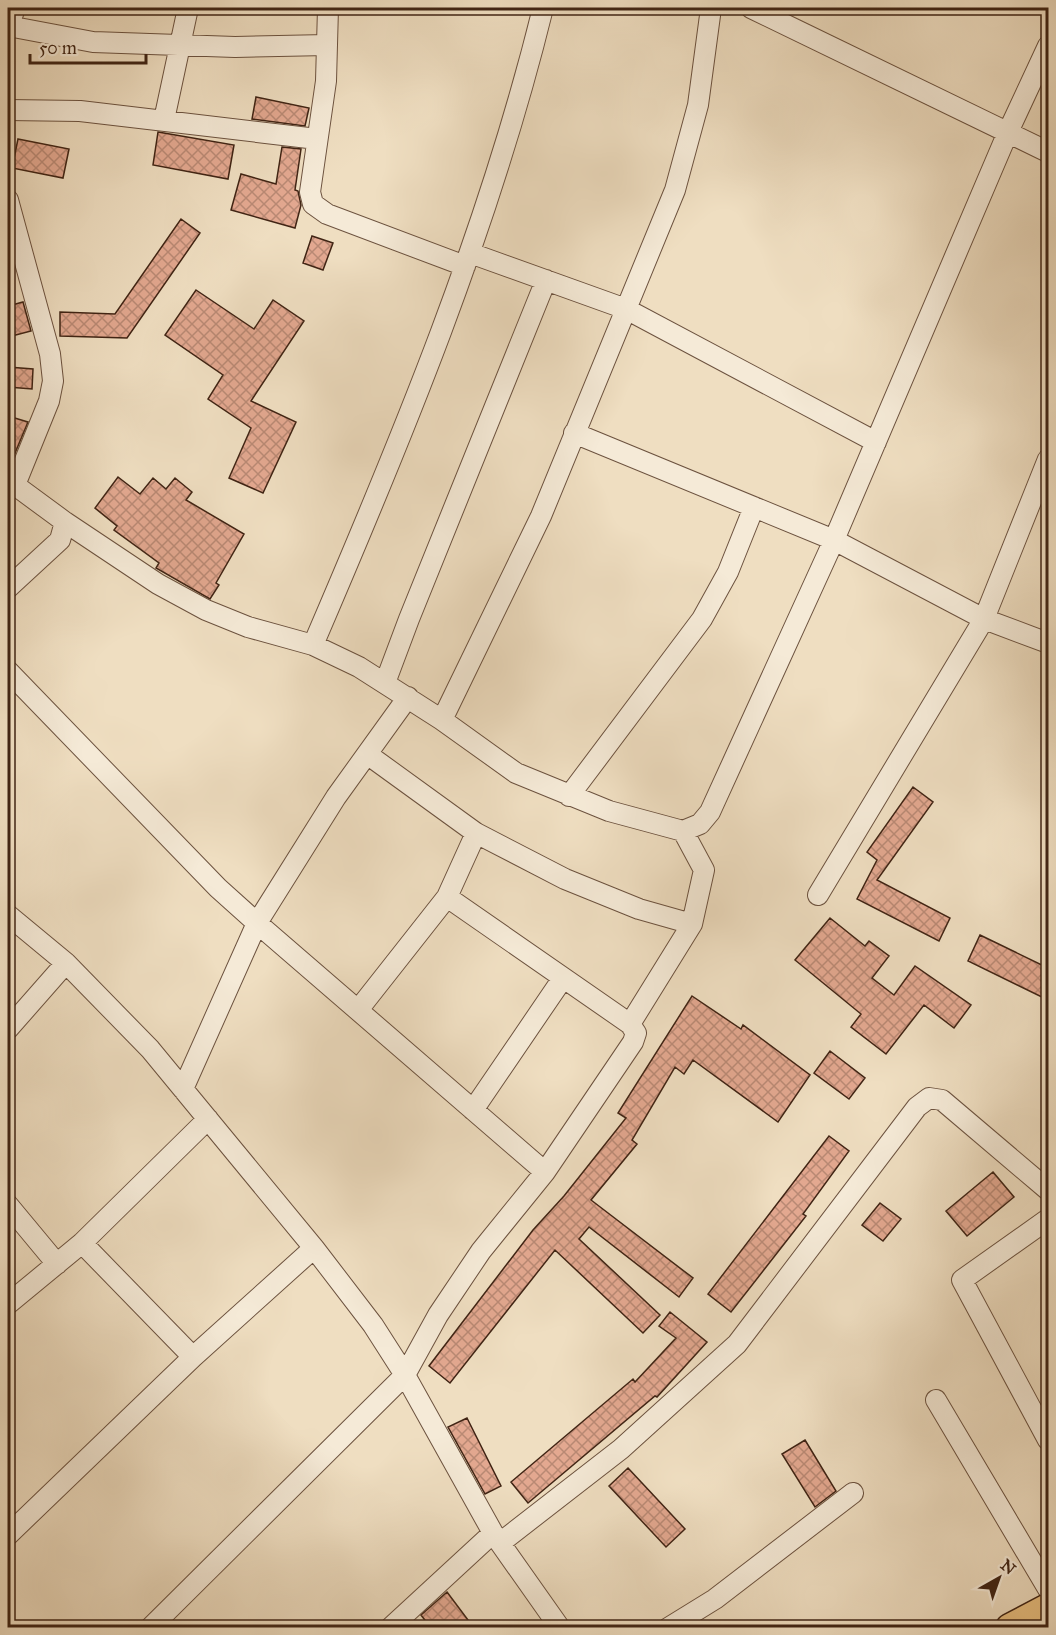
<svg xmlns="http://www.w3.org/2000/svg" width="1056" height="1635" font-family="'IM FELL Great Primer',serif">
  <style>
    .building { fill: url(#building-cross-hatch); stroke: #402414; stroke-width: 1.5 }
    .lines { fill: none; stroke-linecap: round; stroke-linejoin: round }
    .minor-casing { stroke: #6c523f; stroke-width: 22 }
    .highway-casing { stroke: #402414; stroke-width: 31 }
    .minor { stroke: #f5ead7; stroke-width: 20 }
    .highway { stroke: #e8bf80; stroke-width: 28 }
  </style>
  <defs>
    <pattern id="building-cross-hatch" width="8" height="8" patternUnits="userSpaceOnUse" patternTransform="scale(1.5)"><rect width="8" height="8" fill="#e3a890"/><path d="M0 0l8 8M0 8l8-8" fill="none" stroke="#b98974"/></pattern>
  </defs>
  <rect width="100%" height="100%" fill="#efdec1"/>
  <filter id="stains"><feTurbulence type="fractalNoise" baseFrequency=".00333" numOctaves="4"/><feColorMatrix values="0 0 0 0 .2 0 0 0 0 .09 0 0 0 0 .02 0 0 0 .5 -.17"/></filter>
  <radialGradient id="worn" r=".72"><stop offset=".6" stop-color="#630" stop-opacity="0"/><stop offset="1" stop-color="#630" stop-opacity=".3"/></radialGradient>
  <path class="building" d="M256,97L309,108L305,126L252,119Z
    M158,132L234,145L228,179L153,165Z
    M18,139L69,149L63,178L12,168Z
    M282,147L301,149L295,190L298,191L301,205L295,228L231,210L241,174L276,184Z
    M181,219L200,233L127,338L60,336V312L115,314Z
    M312,236L333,243L323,270L303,263Z
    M196,290L254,329L273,300L304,321L251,401L296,422L263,493L229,478L251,428L208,399L223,375L165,335Z
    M23,302L31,331L8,337V306Z
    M8,367L33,369L32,389L8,387Z
    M8,416L28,422L15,453L8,451Z
    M118,477L140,494L153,478L166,489L175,478L192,492L186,500L244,534L216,583L219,585L210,599L156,568L159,563L114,530L117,526L95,508Z
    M913,787L933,802L877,880L950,918L939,941L857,899L877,860L867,852Z
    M830,918L865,946L869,941L889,956L872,978L894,995L915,966L971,1005L954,1028L924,1005L886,1054L851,1027L861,1014L795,960Z
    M980,935L1048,968V1000L968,961Z
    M692,996L741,1029L743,1025L810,1075L778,1122L693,1060L684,1074L675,1067L632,1140L637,1144L591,1200L693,1278L679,1297L589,1227L579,1239L660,1315L643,1333L555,1250L450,1383L429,1366L533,1230L564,1196L626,1118L618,1113Z
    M830,1051L865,1078L849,1099L814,1073Z
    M829,1136L849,1151L803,1214L806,1216L731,1312L708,1294Z
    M993,1172L1014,1197L967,1236L946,1211Z
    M880,1203L901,1219L883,1241L862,1225Z
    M670,1312L707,1342L657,1397L655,1396L528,1503L511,1482L633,1379L635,1382L676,1338L659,1326Z
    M467,1418L501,1486L485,1494L448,1427Z
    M805,1440L836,1491L815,1507L782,1454Z
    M628,1468L685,1529L666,1547L609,1486Z
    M447,1592L474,1628H431L421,1615Z"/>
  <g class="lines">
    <defs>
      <path id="minor" d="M328,8L326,81L310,192L313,204L327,214L465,266
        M751,8L1048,152
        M8,26L93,42L235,47L327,45
        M8,28L15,8
        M8,110L80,111L317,139
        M164,120L188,8
        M8,200L50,354L53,381L49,401L15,485
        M470,253L626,309L876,442
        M574,433L834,540L984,619L1048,643
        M8,480L65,522L158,584L206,610L248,627L313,645L359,667L442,720L516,773L609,811L683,831L700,824L710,812L834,540L1008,132L1048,46
        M8,588L60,540L65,522
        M313,645C402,438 489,228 543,8
        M8,671L218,888L257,923L336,797L408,697
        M385,683L409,619L546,280
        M442,720L541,516L675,190L698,105L711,8
        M367,754L476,833L565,879L639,909L692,924
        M569,796L702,619L728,572L754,507
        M818,895L984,619L1048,459
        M8,915L66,963L150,1049L314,1248L373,1325L405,1375L493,1533L560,1628
        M358,1010L447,897L476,833
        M630,1024L692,924L704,870L683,831
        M8,1029L66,963
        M183,1089L257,923L545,1172
        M473,1110L563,978
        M8,1205L57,1264
        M1048,1219L962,1280L1048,1440
        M82,1243L193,1357
        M8,1304L82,1243L208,1119
        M936,1400L1048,1589
        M8,1535L193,1357L314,1248
        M500,1543L621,1449L737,1344L917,1107L929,1098L942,1100L1048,1190
        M150,1628L405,1375L438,1315L481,1251L545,1172L633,1042L636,1033L630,1024L447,897
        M390,1628L493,1533
        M668,1628L715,1599L853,1493"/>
      <path id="highway" d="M1010,1628L1048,1608"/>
    </defs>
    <use href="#minor" class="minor-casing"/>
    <use href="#highway" class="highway-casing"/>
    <use href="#minor" class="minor"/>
    <use href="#highway" class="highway"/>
  </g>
  <rect width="1056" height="1635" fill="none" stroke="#efdec1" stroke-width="30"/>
  <rect x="9" y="9" width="1038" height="1617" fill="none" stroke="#402414" stroke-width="3"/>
  <rect x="15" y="15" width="1026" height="1605" fill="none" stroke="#402414" stroke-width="1.5"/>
  <g transform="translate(999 1578) rotate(40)" stroke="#f5ead7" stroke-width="4.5" paint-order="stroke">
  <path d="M0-4.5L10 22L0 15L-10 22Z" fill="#402414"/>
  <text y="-9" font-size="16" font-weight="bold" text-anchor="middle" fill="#402414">N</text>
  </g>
  <path d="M30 54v9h116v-9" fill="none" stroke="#402414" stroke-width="3"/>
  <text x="39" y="54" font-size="18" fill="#402414" stroke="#f5ead7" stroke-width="4.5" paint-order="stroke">50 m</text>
  <rect width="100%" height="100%" filter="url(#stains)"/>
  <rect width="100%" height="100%" fill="url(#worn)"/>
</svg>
